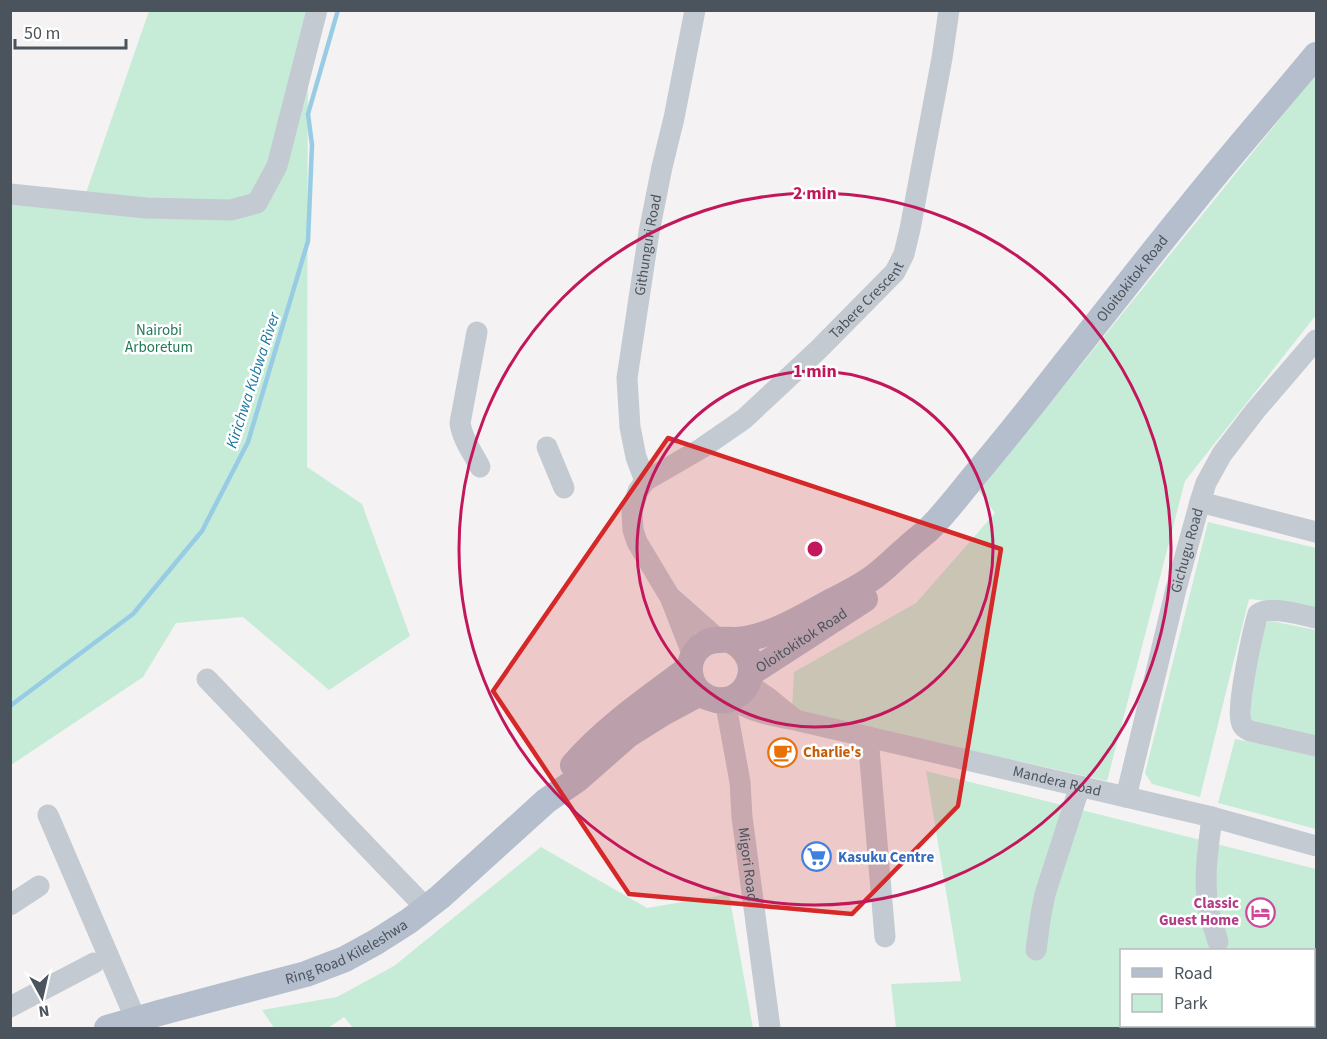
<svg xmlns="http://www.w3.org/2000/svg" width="1327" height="1039" font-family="'Source Sans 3',sans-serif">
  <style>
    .green { fill: #c6ecd8; fill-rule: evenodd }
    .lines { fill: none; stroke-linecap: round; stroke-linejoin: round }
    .stream { stroke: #97cce4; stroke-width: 4.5 }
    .minor { stroke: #c4cad1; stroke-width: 21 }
    .major { stroke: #b4becd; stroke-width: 26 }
    .marked { fill: #d62828; fill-opacity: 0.2; stroke: #d62828; stroke-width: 4.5; stroke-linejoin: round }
    .ring { fill: none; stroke: #c2185b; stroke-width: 3 }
    .labels { text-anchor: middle; stroke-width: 5; stroke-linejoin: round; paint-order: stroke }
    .street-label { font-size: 15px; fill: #4b535d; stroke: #fff }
    .park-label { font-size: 15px; fill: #217956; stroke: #fff }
    .food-label { font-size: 15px; font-weight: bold; fill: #c56008; stroke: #fff; text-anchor: start }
    .shop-label { font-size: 15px; font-weight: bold; fill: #366cbe; stroke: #fff; text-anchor: start }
    .hotel-label { font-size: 15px; font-weight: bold; fill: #b23c85; stroke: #fff; text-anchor: end }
    .water-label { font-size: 16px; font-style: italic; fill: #1b76a0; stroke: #fff }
    .centre { fill: #c2185b; stroke: #fff; stroke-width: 3 }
    .ring-label { font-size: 18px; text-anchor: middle; font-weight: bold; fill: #c2185b; stroke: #fff; stroke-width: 5; stroke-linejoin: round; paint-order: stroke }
  </style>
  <rect width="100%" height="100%" fill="#f4f2f2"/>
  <path class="green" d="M149,11H308L307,467L362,504L410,636L329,690L243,617L176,623L143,677L11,765L10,201L80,210Z
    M1316,74V315L1185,481L1107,781L792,710L794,672L916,603L995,513L979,491Z
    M1208,522L1316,548V610L1286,603L1249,599L1200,797L1152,784L1145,773Z
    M1271,621L1316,630V738L1252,721L1246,706L1264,624Z
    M1235,739L1316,755V829L1218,803Z
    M926,771L1316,869V1028H896L891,984L961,981ZM1122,950H1314V1026H1122Z
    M541,847L647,908L729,894L753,1028H353L344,1017L328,1028H274L262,1010L337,997L394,966Z"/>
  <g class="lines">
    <path class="stream" d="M10,706L133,614L202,531L248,442L308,241L312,145L308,114L338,10"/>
    <g class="minor">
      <path d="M10,194L146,208L231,210L257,203L277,166L317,10"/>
      <path d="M477,332L460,423C462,439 473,453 480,467"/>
      <path d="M547,447L564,488"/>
      <path id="s1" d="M645,481L636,457L630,427L627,378L649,232L662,167L674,118L695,10"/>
      <path d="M1200,502L1316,532"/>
      <path d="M673,599L718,639"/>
      <path d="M1316,618C1301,615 1271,605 1258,614C1253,630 1236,709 1241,721C1242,727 1246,729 1250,731L1316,746"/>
      <path id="s2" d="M693,656L670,597L637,542L633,530L632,511L638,491L645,481L702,448L744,419L819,349L895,272L904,254L910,229L942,58L949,10"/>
      <path d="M207,679C280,755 352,832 426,908"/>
      <path d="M748,684L770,699L793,718"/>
      <path id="s3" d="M732,699C750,712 773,716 795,720L1212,817L1316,846"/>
      <path id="s4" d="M725,700L740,782L742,817L770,1028"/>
      <path d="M868,737L885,937"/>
      <path id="s5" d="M1126,797L1176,589L1200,502L1206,483L1222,454L1255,411L1316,340"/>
      <path d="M48,815L136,1020"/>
      <path d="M1212,817C1208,850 1202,883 1210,915C1212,924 1216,933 1218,942"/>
      <path d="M10,905L39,886"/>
      <path d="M1036,950L1041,914L1045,894L1080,786"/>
      <path d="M10,1007L94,963"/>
    </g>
    <g class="major">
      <path id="s6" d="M730,640C771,660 745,712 709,698C686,689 683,657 704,644C716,636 731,642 745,639C775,634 804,616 830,602C846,594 862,586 875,576C887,567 896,557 907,548C913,542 920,537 927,531C947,512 963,489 981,468C1010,433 1038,398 1066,362C1106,312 1145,261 1186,211C1228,158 1273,107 1316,55"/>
      <path id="s7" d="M751,673L865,599"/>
      <path d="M573,765C607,726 649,698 689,668"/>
      <path id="s8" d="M107,1028L159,1013L306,974L345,959L376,942L409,921L440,897L546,801L578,779L628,735L663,713L700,693"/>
    </g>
  </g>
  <path class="marked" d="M668,438L1001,549L958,806L852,914L629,894L493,691Z"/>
  <g class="ring">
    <circle cx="815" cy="549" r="178"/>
    <circle cx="815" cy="549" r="356"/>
  </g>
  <defs>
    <symbol id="cafe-ring" viewBox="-11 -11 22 22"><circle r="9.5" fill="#fff" stroke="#e8710a" stroke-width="1.5"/><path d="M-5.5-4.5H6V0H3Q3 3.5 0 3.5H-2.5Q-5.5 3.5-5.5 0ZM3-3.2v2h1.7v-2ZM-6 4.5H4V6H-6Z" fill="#e8710a"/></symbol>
    <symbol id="supermarket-ring" viewBox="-11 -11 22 22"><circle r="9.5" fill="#fff" stroke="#3f7fe0" stroke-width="1.5"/><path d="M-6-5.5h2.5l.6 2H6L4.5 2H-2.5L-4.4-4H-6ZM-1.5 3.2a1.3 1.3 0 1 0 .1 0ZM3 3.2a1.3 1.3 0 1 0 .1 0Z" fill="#3f7fe0"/></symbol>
    <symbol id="hotel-ring" viewBox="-11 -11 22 22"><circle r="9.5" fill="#fff" stroke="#d1479c" stroke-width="1.5"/><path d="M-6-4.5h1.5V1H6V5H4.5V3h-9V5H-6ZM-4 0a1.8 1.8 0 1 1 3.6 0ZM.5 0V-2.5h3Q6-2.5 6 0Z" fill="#d1479c"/></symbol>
  </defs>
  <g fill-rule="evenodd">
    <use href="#cafe-ring" x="766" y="736" width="33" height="33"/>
    <use href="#supermarket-ring" x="800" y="840" width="33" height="33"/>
    <use href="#hotel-ring" x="1244" y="896" width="33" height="33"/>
  </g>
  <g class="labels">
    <g class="street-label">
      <text dy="5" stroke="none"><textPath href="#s1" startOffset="240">Githunguri Road</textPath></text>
      <text dy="5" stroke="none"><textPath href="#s6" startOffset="746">Oloitokitok Road</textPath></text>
      <text dy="5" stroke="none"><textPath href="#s2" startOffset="480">Tabere Crescent</textPath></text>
      <text dy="5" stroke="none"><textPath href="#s5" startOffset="254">Gichugu Road</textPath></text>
      <text dy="5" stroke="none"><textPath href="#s7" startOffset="60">Oloitokitok Road</textPath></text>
      <text dy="5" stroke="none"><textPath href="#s3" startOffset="336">Mandera Road</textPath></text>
      <text dy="5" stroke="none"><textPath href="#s4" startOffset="166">Migori Road</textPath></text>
      <text dy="5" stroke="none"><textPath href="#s8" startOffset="252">Ring Road Kileleshwa</textPath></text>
    </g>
    <g class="park-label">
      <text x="159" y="335">Nairobi<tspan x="159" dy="17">Arboretum</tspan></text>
    </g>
    <g class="food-label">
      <text x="803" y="757">Charlie's</text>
    </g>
    <g class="shop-label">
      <text x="838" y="862">Kasuku Centre</text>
    </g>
    <g class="hotel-label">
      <text x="1239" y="908">Classic<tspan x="1239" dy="17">Guest Home</tspan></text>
    </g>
    <g class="water-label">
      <text transform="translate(252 380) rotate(-72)" y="6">Kirichwa Kubwa River</text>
    </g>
  </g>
  <circle cx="815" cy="549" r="9" class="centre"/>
  <g class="ring-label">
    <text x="815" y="199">2 min</text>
    <text x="815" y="377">1 min</text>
  </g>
  <rect width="1327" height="1039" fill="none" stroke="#4b535d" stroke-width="24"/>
  <rect x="1120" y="949" width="195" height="78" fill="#ffffff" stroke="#b7babe" stroke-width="1.5"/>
  <rect x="1132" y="968" width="30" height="9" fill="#b4becd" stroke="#b7babe" stroke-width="1.5"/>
  <text x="1174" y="979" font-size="18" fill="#4b535d">Road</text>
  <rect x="1132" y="994" width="30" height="18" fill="#c6ecd8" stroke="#b7babe" stroke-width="1.5"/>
  <text x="1174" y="1009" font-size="18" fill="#4b535d">Park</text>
  <g transform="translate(42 997) rotate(172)" stroke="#ffffff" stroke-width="4.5" paint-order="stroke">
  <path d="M0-4.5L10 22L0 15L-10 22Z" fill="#4b535d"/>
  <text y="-9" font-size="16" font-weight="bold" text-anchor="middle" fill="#4b535d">N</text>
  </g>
  <path d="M15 39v9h111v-9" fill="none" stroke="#4b535d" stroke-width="3"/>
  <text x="24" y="39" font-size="18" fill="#4b535d" stroke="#ffffff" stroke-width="4.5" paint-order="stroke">50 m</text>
</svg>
